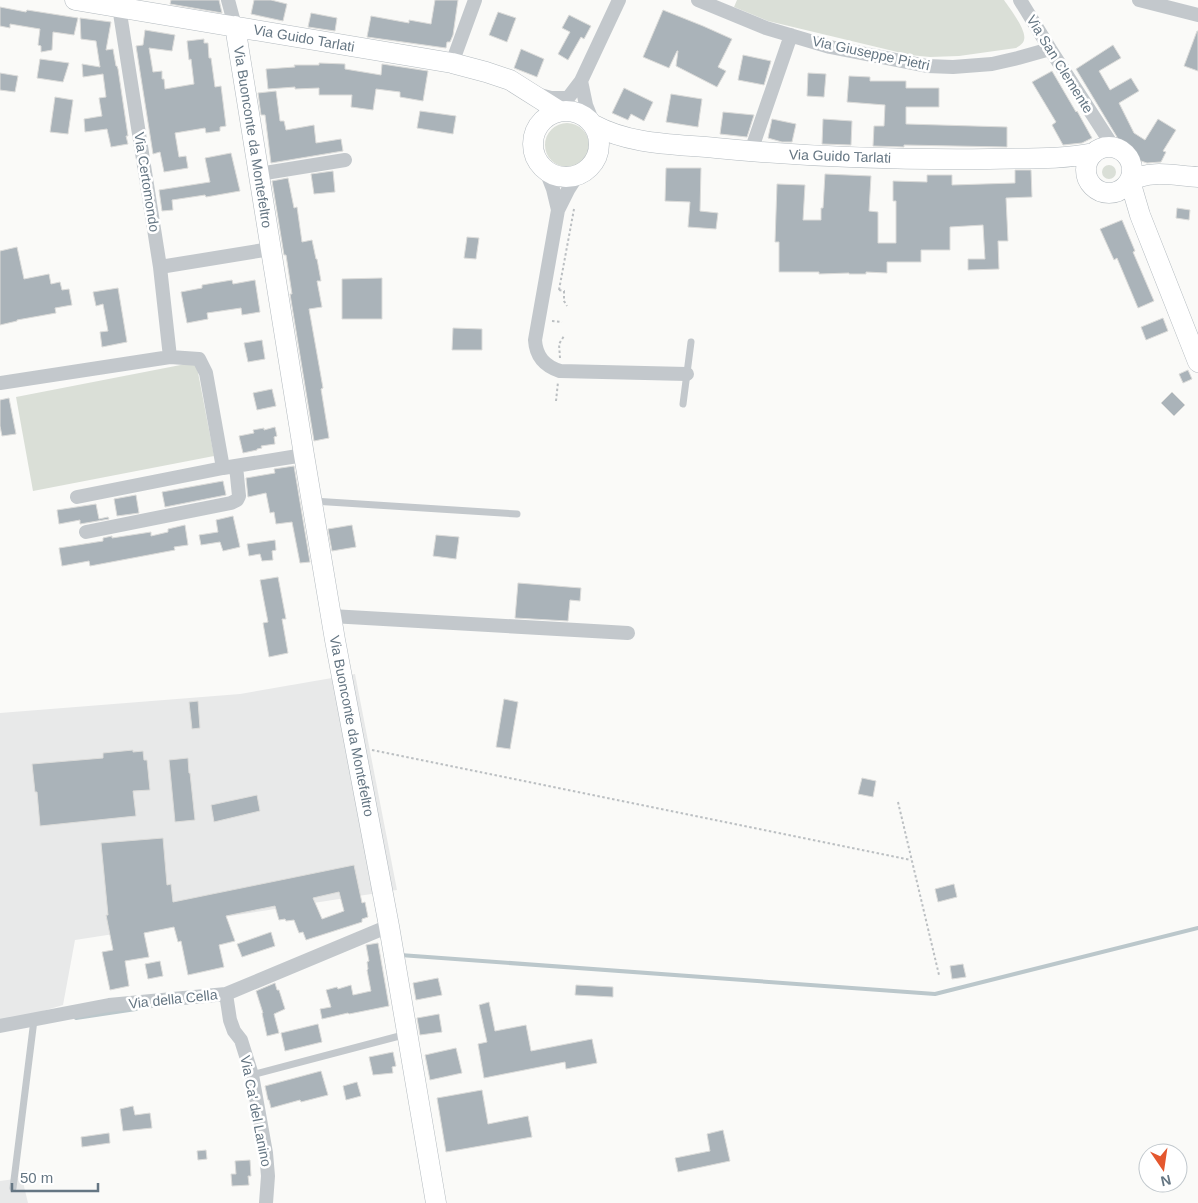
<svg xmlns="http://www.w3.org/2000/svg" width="1198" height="1203" font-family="Arial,sans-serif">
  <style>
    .built { fill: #e8e9e9 }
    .green { fill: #dadfd7 }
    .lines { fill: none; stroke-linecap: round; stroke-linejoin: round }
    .stream { stroke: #bbc7cb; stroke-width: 4 }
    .building { fill: #aab3b9; stroke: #dcdcda; fill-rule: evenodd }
    .secondary-casing { stroke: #b3babf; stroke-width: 21 }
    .path { stroke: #bbbfc2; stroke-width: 2; stroke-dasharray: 2.5 2.5; stroke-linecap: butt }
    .lane { stroke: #c3c8cc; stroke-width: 7 }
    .street { stroke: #c3c8cc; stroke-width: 14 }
    .secondary { stroke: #fff; stroke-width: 20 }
    .labels { text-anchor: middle; stroke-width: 5; stroke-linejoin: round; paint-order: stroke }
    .street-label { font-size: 14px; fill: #657683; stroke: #fff }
  </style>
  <rect width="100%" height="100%" fill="#fafaf8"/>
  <path class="built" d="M355,674L397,890L75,940L63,1005L0,1024V713L240,694Z
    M22,1178L28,1203H0V1181Z"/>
  <path class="green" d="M737,0H1004C1010,9 1027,30 1024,40C1023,44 1019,46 1016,48L959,56L930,57L910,55L768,21L734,7Z
    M545 145a22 22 0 1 1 44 0a22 22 0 1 1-44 0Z
    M1102 172a7 7 0 1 1 14 0a7 7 0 1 1-14 0Z
    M196,362L214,456L33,491L16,397Z"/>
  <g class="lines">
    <path class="stream" d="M400,955L935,994L1198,928
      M76,1018L136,1009"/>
  </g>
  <path class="building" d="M171,0H219L222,13L170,4Z
    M254,0H271L287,4L283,21L251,14Z
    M435,0H458L453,35L450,42H447L446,48L367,37L371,16L409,23V20L431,24Z
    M0,7L26,12L27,10L78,18L74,35L53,32L52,50L41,52V46L38,45L40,29L10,24V28L0,26Z
    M663,10L703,26L732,39L718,67L726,71L717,87L676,66L678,51H677L669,68L643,57Z
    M498,12L516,18L507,42L489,35Z
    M311,13L337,18L335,31L308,27Z
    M569,15L591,26L584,39L581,37L568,60L558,54L570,32L562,28Z
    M80,18L111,22L106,50L113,49L116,66H117L118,69L128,136H126L128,144L111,147L107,129L85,132L84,119L102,116L99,98L106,97L103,74L83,77L82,64L100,67L96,41L81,39Z
    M145,30L175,35L172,51L149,48L153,72L162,71V79H164L165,89L194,84L191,59L189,60L187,41L204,39V43H208L209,58H211L215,87L221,86L226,126L220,127V131L206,133L205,128L175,133L179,157L186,156L188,168L164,172L160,152L153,154L136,46L143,45Z
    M1197,31H1198V71L1184,66Z
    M1113,45L1121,58L1099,71L1110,90L1131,78L1139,91L1119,103L1134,133L1145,140L1158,119L1176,130L1163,151L1166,152L1161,162L1147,163L1138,160L1123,147L1076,69Z
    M521,49L544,59L537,77L514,68Z
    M743,55L771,61L764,85L738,80Z
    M40,59L69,63L63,82L37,78Z
    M319,63L345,64V69L381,75L382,64L428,71L423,101L400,97V92L376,89L373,110L351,107L352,95H319V88L295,89V87L268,89L266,69L295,67L294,65H319Z
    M1052,71L1076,112L1077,111L1092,138L1082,143L1063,145L1052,125L1056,122L1032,82Z
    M0,73L18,76L15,92L0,90Z
    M808,73L826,74L824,97L807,96Z
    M849,76L870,77V81H906V88H939V107H906V124L1007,127V147L904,145V147L873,146L874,126H884L885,105L847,102Z
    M624,88L653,102L644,121L631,114L628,120L612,113Z
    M276,91L280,121H284L286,130L314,125L316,143L341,139L343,151L271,163L265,115H261L258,93Z
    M671,94L702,99L698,127L666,122Z
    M55,97L73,100L68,134L50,132Z
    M420,111L456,116L453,134L417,128Z
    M723,112L754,115L747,137L720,134Z
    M772,119L796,124L792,142H782L768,138Z
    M823,119L852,121L851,145L822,144Z
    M231,153L240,191L206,197L205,195L172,200L173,210L162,211L159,190L210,182L205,158Z
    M666,168H701L700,211L718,213L716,229L688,227L690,202L665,201Z
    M1015,170H1031L1032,197L1006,198L1008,241H998L999,269L968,270V259H985L983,225L950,227V250H921V262H887V273L866,272V274H849V273L819,274V272H779V242H775L777,184L805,185L803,220H821V208H823L825,174L871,176L869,211L878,212V243H896V201H893V181L927,182V175H952V185L1015,183Z
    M333,171L335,192L314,194L311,174Z
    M288,178L294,208L297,207L302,242L312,240L316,259H317L321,281H317L322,307L309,309L323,388L321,389L329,438L314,441L290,294H292L286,255H284L272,181Z
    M1177,208L1190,210L1189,220L1176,218Z
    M1122,220L1135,251L1133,252L1154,301L1138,308L1117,258L1114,260L1100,229Z
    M467,237L479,238L476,259L464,258Z
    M17,247L24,279L49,274L51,284L60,282L62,290L69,289L72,305L55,308L56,313L17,320V321L0,325V251Z
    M382,278V319H342V279Z
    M232,280L233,284L255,280L260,312L242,315L241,308L207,313L208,319L187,323L181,292L202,288V285Z
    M118,288L127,342L102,347L100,332L108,331L103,304L96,306L93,292Z
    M1163,318L1168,331L1146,340L1141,327Z
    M453,328L482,329V350H452Z
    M262,340L265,359L248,362L244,343Z
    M1188,370L1192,379L1183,383L1179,374Z
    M272,389L276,406L257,410L253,393Z
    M1172,392L1185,405L1174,416L1161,403Z
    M9,398L16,434L2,436L0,426V400Z
    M275,427L277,436L274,437L275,444L261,446L262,448L257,449V450L243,453L239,436L254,433L253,430L264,428V430Z
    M294,466L310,562L300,563L292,522L276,524L274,512L270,513L266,493L248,497L246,478L275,473L274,469Z
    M223,481L226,495L165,507L162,492Z
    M136,495L139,513L117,516L114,499Z
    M96,504L99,519L108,517L109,519L80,524V520L59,524L57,510Z
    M233,516L240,547L223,551L220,542L201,545L199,535L218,532L216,520Z
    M185,525L188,545L174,547L175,550L90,566L89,561L62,566L59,548L103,541V538L112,536V538L151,532V536L168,532V529Z
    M352,525L356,547L332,551L328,529Z
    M436,535L459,537L456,559L433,556Z
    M275,540L276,550L272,551L273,560L262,561L260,554L249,556L247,544Z
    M278,577L286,619H282L288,653L269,657L263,623L268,622L260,580Z
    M518,583L581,588L580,601L570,600L568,621L515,618Z
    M504,699L518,702L510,749L496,747Z
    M198,701L200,728L192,729L189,702Z
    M133,750V752L143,751L144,760H147L150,790L133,791L136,816L40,826L37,792H35L32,764L103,758V753Z
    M188,758L189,773H190L195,820L175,822L169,760Z
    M862,778L876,781L873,797L858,794Z
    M257,795L260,811L214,822L211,805Z
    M163,838L167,885L171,884L173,902L354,865L362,903L365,902L368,917L362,919V922L306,940L303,932L299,933L294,920L286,921L285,919L279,920L275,906L226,916L235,941L219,945L224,967L188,975L181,941L178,942L174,927L144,933L149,957L125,961L129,986L110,990L102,952L113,950L106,915H108L101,843ZM339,892L344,911L322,919L313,898Z
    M954,884L957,897L938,902L935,889Z
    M271,932L275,946L242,957L237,944Z
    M378,943L389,1006L349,1014L348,1013L322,1019L320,1009L331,1007L326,990L337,987L338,989L351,985L353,995L371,991L367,970L368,969L367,962L369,961L366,945Z
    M160,961L163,976L148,979L145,964Z
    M963,964L966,977L952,979L950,966Z
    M438,978L442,995L416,1000L413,983Z
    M275,983L277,990H279L285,1009L274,1014L279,1033L267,1036L262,1013H263L256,991Z
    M576,985L613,987V997L575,995Z
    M489,1002L495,1031L526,1025L531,1051L592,1039L597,1063L566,1069L565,1062L484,1078L478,1044L487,1042L479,1005Z
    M439,1014L442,1032L420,1035L417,1018Z
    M318,1024L322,1042L285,1051L281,1033Z
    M456,1048L462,1073L430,1080L425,1055Z
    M393,1052L396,1066L392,1067L393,1073L373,1075L369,1057Z
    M321,1071L328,1095L301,1102L300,1100L271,1108L269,1100H268L265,1086Z
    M357,1082L361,1096L346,1100L343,1086Z
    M482,1090L488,1124L528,1116L532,1137L446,1152L437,1098Z
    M133,1106L135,1115L150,1113L152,1128L123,1131L120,1109Z
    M723,1130L730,1161L678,1172L675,1158L710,1151L707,1134Z
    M109,1133L110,1143L82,1147L81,1137Z
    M206,1150L207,1159L198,1160L197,1151Z
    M250,1160L251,1176H248L249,1185L232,1186L231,1174H236L235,1161Z"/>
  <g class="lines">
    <defs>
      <path id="secondary" d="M75,0L452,63L486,72L510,80L559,111
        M235,26L304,455L335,640L389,926L436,1203
        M533 144a33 33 0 1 1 66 0a33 33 0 1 1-66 0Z
        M594,125C631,145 675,144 716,148C807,157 898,160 989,159C1023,158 1060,160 1094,153
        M1086 170a23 23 0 1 1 46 0a23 23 0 1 1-46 0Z
        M1198,177C1176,176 1151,169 1130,181L1140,215L1198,362"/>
    </defs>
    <use href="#secondary" class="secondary-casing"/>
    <path class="path" d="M559,290L574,209
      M559,290L564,291V301L567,306
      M552,321L562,322
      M560,358L559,344L564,336
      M556,401L558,382
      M372,750L911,860
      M898,802L939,975"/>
    <path class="lane" d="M683,404L691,342
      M313,501L517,514
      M252,1075L407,1034
      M13,1188L34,1020"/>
    <path class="street" d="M228,0L235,26
      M698,0L766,28L830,47L927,66L953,67L992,64L1018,58L1050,49
      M1020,0L1050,49L1114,148
      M1139,0L1198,15
      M119,7L160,267L170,357
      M452,63L475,0
      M581,81L586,105L594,125
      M540,95L551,98H568L581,81L619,0
      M751,151L791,35
      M546,171L553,189L558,210
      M259,174L345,160
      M577,176L568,190L558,210L535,340C536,357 545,366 560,371L687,374
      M160,267L270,249
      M0,383L170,357L199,359L206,373L223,468L304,455
      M77,497L223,468
      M86,532L231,503L237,500L239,496L236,466
      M331,616L628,633
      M226,994L230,1020L234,1031L241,1040L252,1075L266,1153L268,1176L266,1203
      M0,1026L109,1005L226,994L389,926"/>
    <use href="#secondary" class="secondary"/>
  </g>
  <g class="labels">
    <g class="street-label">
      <text transform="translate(304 38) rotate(10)" y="5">Via Guido Tarlati</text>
      <text transform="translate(871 53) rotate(12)" y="5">Via Giuseppe Pietri</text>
      <text transform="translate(1060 64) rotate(58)" y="5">Via San Clemente</text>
      <text transform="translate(253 137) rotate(81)" y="5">Via Buonconte da Montefeltro</text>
      <text transform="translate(840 156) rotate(2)" y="5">Via Guido Tarlati</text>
      <text transform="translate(147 182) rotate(81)" y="5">Via Certomondo</text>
      <text transform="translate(352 726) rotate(79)" y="5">Via Buonconte da Montefeltro</text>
      <text transform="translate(173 999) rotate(-6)" y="5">Via della Cella</text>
      <text transform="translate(256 1111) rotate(79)" y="5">Via Ca' del Lanino</text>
    </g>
  </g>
  <g transform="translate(1163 1168) rotate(167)"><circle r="24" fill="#ffffff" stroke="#c1c8cd"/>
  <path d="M0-4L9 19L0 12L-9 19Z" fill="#e4572e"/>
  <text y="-8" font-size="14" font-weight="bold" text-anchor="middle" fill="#657683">N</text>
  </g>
  <path d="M12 1183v8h86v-8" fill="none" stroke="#657683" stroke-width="2.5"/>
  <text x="20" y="1183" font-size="15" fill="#657683" stroke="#ffffff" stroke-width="4" paint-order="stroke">50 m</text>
</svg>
